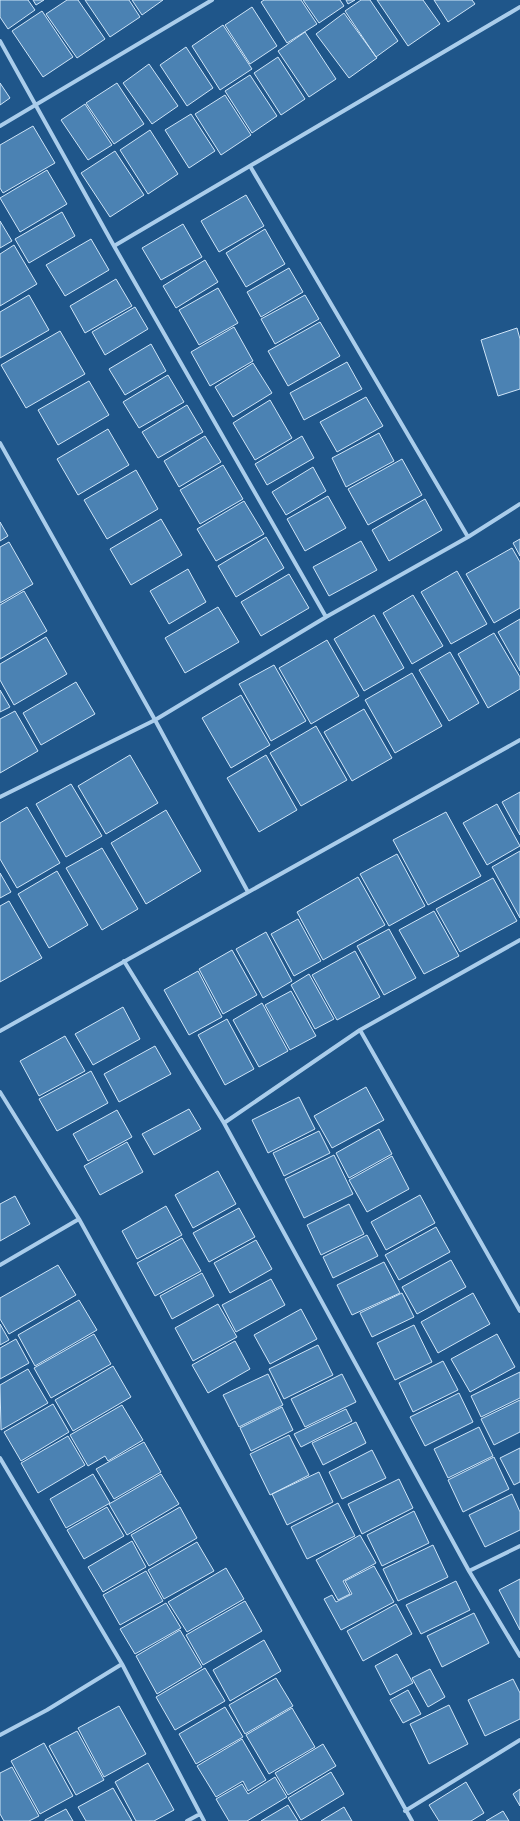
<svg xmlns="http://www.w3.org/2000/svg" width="520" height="1821" font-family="'Public Sans',sans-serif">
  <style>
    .building { fill: #4b82b3; stroke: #cfe5f8 }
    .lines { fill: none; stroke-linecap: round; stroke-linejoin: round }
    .minor { stroke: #aacdeb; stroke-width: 4 }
  </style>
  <rect width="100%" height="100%" fill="#1f568a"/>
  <path class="building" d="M0,0H28L35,10L8,29L0,17Z
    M33,0H44L36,5Z
    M67,0H78L105,39L77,58L46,14Z
    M85,0H129L140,17L110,37Z
    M132,0H163L142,15Z
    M264,0H301L317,24L287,43L261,2Z
    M303,0H340L344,6L319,23Z
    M346,0H355L348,4Z
    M361,0H370L398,41L376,57L345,11Z
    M377,0H423L440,24L408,46Z
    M434,0H472L475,4L448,22Z
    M252,7L277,46L250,64L225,25Z
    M42,11L73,57L43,77L12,31Z
    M344,13L377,58L349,78L316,34Z
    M223,25L252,69L220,90L192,46Z
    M305,32L336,79L309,97L278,51Z
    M186,47L213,88L187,106L160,65Z
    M278,57L305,99L281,115L254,73Z
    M149,64L178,106L152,124L123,83Z
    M250,75L277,116L252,133L225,91Z
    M0,83L10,98L0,105Z
    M117,83L144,124L114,144L86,103Z
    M225,95L251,135L221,155L195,114Z
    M85,104L112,145L88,160L61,120Z
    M191,114L215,151L189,168L165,130Z
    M33,126L55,163L3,193L0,188V145Z
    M150,130L178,174L148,194L120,150Z
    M115,151L144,195L110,217L81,173Z
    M47,170L67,204L20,232L0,198Z
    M246,195L264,226L219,252L201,221Z
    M62,212L75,236L29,263L15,239Z
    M0,221L12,241L0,248Z
    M183,224L202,257L161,280L142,248Z
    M265,229L285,264L246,287L226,253Z
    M91,239L109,270L65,296L46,265Z
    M14,245L37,284L0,306V254Z
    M205,260L218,282L176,308L163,286Z
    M289,268L303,292L261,317L247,292Z
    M116,279L132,306L85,333L70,306Z
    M218,288L238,323L199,345L179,310Z
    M29,295L49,330L0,358V312Z
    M305,295L319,319L275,344L261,319Z
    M135,307L148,329L105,355L92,332Z
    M320,322L340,356L288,386L268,351Z
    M234,327L253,361L210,386L191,352Z
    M517,328L520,339V389L498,396L481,340Z
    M60,331L85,374L26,408L1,365Z
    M151,344L166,371L125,395L109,369Z
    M347,362L362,389L304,420L290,393Z
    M253,363L272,393L233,417L215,387Z
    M168,375L184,402L139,428L123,402Z
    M89,381L109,415L58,445L38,410Z
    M366,397L383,426L337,452L320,422Z
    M270,400L292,438L255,460L233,423Z
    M187,405L203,432L158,458L142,432Z
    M108,429L129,465L78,495L57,459Z
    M379,433L394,461L346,487L332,458Z
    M205,436L221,462L179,487L164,461Z
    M302,436L314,458L267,485L255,464Z
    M402,459L422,495L368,525L348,489Z
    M223,465L243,499L200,524L180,490Z
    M313,467L326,491L286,515L272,492Z
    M136,470L158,509L107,539L84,500Z
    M328,496L346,528L305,551L287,519Z
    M425,499L442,530L389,561L372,530Z
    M244,501L264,534L216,561L197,529Z
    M161,519L182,555L131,585L110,549Z
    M0,522L8,536L0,541Z
    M266,537L284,568L236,597L218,566Z
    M520,539V556L513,543Z
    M361,541L377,570L329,596L313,567Z
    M9,542L33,584L0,603V547Z
    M512,548L520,562V608L494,623L466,574Z
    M188,569L206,602L169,624L150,591Z
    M457,571L487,624L451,644L421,592Z
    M289,574L309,608L261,636L241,602Z
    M24,591L47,631L0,659V605Z
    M413,595L443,646L412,664L383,613Z
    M218,607L239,642L185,673L165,638Z
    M374,615L404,668L364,691L334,639Z
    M520,619V671L498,632Z
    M494,633L520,677V689L488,708L458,654Z
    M46,637L67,674L14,705L0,680V664Z
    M327,640L359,696L311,724L279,668Z
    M450,652L479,703L449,721L419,670Z
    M274,665L306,721L271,741L239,684Z
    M412,673L442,726L395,753L365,700Z
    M76,682L95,714L41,745L23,713Z
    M0,690L10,707L0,712Z
    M241,695L270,745L231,768L202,718Z
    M364,709L392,758L352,781L324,732Z
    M15,711L38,751L0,773V719Z
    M316,726L347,780L301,806L270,753Z
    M130,755L158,803L106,834L78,786Z
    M266,755L297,810L259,832L227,778Z
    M71,784L102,836L66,857L36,804Z
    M520,792V835L502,802Z
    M497,804L520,846L487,865L463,823Z
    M27,807L60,863L17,888L0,859V823Z
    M166,810L201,871L146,904L111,843Z
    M446,812L481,876L428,905L393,840Z
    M102,848L138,909L102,930L66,868Z
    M520,851V918L492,867Z
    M397,854L425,906L389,926L360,874Z
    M57,871L88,925L49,948L18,894Z
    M0,873L11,892L0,898Z
    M358,877L385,925L323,960L297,912Z
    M493,878L517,921L460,952L436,909Z
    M9,901L42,958L0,982V906Z
    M434,911L459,956L424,974L399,930Z
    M298,919L321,961L294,976L271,934Z
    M389,929L416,978L384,995L357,946Z
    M266,932L292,981L263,998L236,949Z
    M232,950L257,995L223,1014L199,969Z
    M355,951L380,997L337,1020L312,975Z
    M198,971L222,1017L189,1035L164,990Z
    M309,974L334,1019L315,1029L291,985Z
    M291,991L316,1036L290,1050L265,1005Z
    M262,1003L288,1051L259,1067L233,1020Z
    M123,1007L140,1039L93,1065L75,1034Z
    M227,1019L254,1069L225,1085L198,1035Z
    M65,1036L85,1071L39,1096L20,1061Z
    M155,1046L171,1074L119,1102L104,1074Z
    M91,1071L108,1103L57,1131L39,1099Z
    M366,1087L384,1120L332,1148L314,1116Z
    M299,1097L315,1129L268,1153L252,1120Z
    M189,1109L201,1129L154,1155L142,1134Z
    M117,1110L132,1137L88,1161L73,1134Z
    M379,1129L392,1154L349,1178L336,1153Z
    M319,1131L330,1153L284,1176L273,1153Z
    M127,1142L143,1172L100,1195L84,1166Z
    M334,1155L353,1194L304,1218L285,1179Z
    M392,1156L409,1189L367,1212L349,1180Z
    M218,1171L236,1204L193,1228L175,1195Z
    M420,1195L435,1223L386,1250L371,1222Z
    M15,1196L30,1224L0,1241V1204Z
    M349,1204L364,1234L321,1255L307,1225Z
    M166,1206L182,1235L137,1259L122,1231Z
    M239,1208L255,1237L209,1262L193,1233Z
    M436,1227L450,1252L399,1280L385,1255Z
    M367,1235L378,1256L333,1278L323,1257Z
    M182,1238L201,1271L155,1296L137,1263Z
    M256,1240L272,1269L230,1293L214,1263Z
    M451,1260L466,1287L417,1314L402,1287Z
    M384,1262L400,1293L352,1315L337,1285Z
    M58,1265L76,1295L9,1334L0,1319V1298Z
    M202,1273L214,1296L172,1319L160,1296Z
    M271,1279L285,1305L236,1332L222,1305Z
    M402,1293L414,1317L372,1337L360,1313Z
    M473,1293L490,1324L438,1353L421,1322Z
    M79,1300L97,1330L35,1366L18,1335Z
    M218,1304L237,1337L193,1361L175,1328Z
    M301,1309L317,1339L270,1364L254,1335Z
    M0,1324L9,1340L0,1345Z
    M414,1325L432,1362L395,1380L377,1343Z
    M94,1334L111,1364L51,1398L34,1368Z
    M497,1334L515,1367L470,1392L451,1359Z
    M16,1339L29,1363L0,1379V1348Z
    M235,1341L250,1369L208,1393L192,1365Z
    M318,1345L333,1375L284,1399L269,1369Z
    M443,1361L458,1390L413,1412L399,1383Z
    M113,1366L131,1397L73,1431L55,1400Z
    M28,1369L48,1403L1,1430L0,1385Z
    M520,1372V1398L481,1417L471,1396Z
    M268,1374L283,1405L239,1427L223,1395Z
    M342,1374L356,1402L305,1427L291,1399Z
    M459,1393L473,1422L425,1446L410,1417Z
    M520,1400V1432L494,1445L481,1419Z
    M53,1404L69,1432L21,1461L4,1432Z
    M122,1405L143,1440L108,1461L105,1456L88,1466L70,1435Z
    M282,1407L293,1430L251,1451L240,1428Z
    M346,1409L352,1421L301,1447L294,1434Z
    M356,1422L366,1443L323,1465L312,1443Z
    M479,1427L493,1456L448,1478L434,1449Z
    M289,1435L309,1475L270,1495L250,1454Z
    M68,1436L85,1465L38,1493L21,1463Z
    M144,1442L161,1472L114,1499L96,1469Z
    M520,1448V1482L514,1485L500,1458Z
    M372,1450L386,1478L342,1499L329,1472Z
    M494,1457L509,1489L463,1512L448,1480Z
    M319,1472L333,1502L287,1525L272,1494Z
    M93,1474L110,1503L66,1528L50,1499Z
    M161,1474L179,1504L127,1535L109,1504Z
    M399,1479L413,1508L362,1534L348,1504Z
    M512,1494L520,1512V1530L485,1547L469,1515Z
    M338,1503L355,1536L307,1559L291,1527Z
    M107,1507L124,1536L84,1559L67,1530Z
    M180,1507L197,1538L149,1566L131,1535Z
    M414,1511L429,1543L382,1566L367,1535Z
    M360,1535L376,1563L343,1581L350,1594L338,1600L316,1560Z
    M132,1541L146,1567L103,1592L88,1567Z
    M197,1542L214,1571L164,1599L148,1570Z
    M433,1545L448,1577L398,1601L383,1569Z
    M374,1566L394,1602L341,1630L324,1599L332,1595L336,1602L352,1594L345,1581Z
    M226,1568L244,1599L187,1632L168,1602Z
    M146,1571L163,1601L120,1625L103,1595Z
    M520,1579V1630L499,1590Z
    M456,1581L470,1610L421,1634L406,1605Z
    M245,1601L262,1631L203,1665L186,1635Z
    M166,1603L181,1628L135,1654L120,1629Z
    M396,1604L412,1634L363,1661L347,1631Z
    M474,1613L489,1643L442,1667L427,1636Z
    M180,1630L202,1667L157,1694L136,1656Z
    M264,1640L281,1671L230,1701L213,1670Z
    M397,1654L413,1683L390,1695L375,1666Z
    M205,1668L225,1701L175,1730L156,1697Z
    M430,1669L445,1697L428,1707L412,1678Z
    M276,1678L293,1706L245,1734L229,1705Z
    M513,1679L520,1693V1719L485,1736L468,1700Z
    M408,1690L421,1714L403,1723L390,1700Z
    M449,1705L468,1744L429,1764L410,1724Z
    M119,1706L146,1754L104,1777L78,1728Z
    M225,1707L243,1737L196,1764L179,1734Z
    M292,1708L315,1747L269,1774L246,1735Z
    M77,1731L104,1780L76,1795L49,1746Z
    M242,1739L266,1780L248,1791L243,1781L216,1797L197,1766Z
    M44,1743L73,1796L40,1814L11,1761Z
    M323,1744L336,1766L288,1795L275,1773Z
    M148,1763L174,1810L154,1821H136L115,1782Z
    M12,1767L39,1816L29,1821H4L0,1814V1773Z
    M331,1772L344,1794L301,1820L288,1798Z
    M275,1777L287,1797L247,1821H229L216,1799L242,1784L248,1794Z
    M466,1782L484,1813L471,1821H439L429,1805Z
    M113,1788L132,1821H86L78,1807Z
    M520,1789V1806L513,1794Z
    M288,1805L298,1821H261Z
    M344,1807L352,1821H321Z
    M66,1809L73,1821H45V1820Z
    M503,1811L509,1821H486Z"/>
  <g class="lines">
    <path class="minor" d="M0,41L114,246L326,617
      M0,126L212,0
      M250,166L468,537
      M114,246L520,7
      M0,443L155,720L248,892
      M0,797L155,720L326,617L468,537L520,504
      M124,961L224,1123L469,1571L520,1656
      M360,1030L520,1311
      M0,1031L520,740
      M0,1092L79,1219L412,1821
      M224,1123L360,1030L520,940
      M0,1265L79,1219
      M0,1458L122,1664L204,1821
      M469,1571L520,1546
      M0,1735L47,1710L122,1664
      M405,1811L520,1740
      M187,1821L200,1814"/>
  </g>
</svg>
